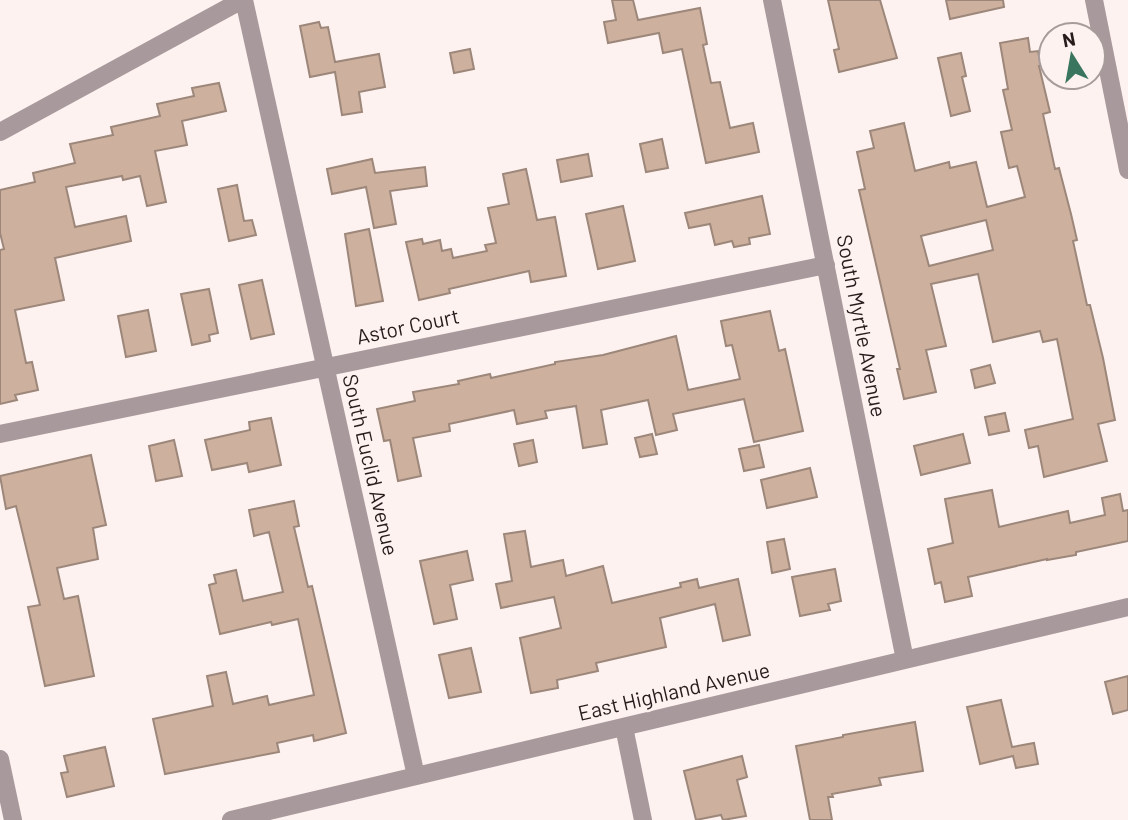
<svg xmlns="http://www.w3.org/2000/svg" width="1128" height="820" font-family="Barlow,sans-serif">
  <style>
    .building { fill: #cdb09e; stroke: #9c877a; stroke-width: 2; fill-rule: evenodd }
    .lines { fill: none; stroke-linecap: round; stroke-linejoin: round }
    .street { stroke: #a8999d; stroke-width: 18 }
    .labels { text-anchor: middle; stroke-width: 5; stroke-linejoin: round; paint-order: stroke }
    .street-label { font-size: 21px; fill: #261c1b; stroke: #fef2f0 }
  </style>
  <rect width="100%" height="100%" fill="#fef2f0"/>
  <path class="building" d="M612,0H633L638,20L700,8L707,44L703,45L711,83L720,82L730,128L753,123L759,152L706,163L682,49L663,53L659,33L608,43L604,22L616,20Z
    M828,0H880L897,58L839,72L834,50L839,49Z
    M946,0H1003L1004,7L950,19Z
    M319,22L321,28L328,27L335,62L379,54L385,87L359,92L362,112L342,115L335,72L310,77L300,26Z
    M1028,38L1030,52L1038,51L1041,66H1039L1050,112L1043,114L1055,169L1059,168L1071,214L1077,240L1073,241L1087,305H1090L1103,358L1115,420L1098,424L1107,461L1044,477L1038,446L1029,448L1025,430L1073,419L1057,339L1043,342L1040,331L993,342L978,274L931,284L946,346L926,350L936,392L904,399L897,369H900L859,190L865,189L857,152L874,148L870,131L904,123L915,171L949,162L950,168L976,162L987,207L1025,197L1017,166L1009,168L1001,132L1012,130L1003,90L1008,89L1000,43ZM986,220L993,250L929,266L921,236Z
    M470,49L474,69L454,73L450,53Z
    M961,53L966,76L962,77L970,111L951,116L938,58Z
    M219,83L226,111L182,121L187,145L155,151L166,202L147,206L140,176L123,180L122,176L66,187L75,227L126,216L131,241L55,258L64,300L15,310L26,363L32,362L38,390L15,395L17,400L0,404V250L4,249L0,233V190L35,182L33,173L75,163L70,144L113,135L111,127L160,116L157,104L194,96L192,88Z
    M662,139L668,168L646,172L640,144Z
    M588,154L592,176L561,182L557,160Z
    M372,159L375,173L425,167L427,186L390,191L396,224L374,228L366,187L332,194L327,169Z
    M526,169L537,220L555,217L566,276L531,282L529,271L449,289L450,293L419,300L406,242L422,239L423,244L440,240L442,251L451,249L453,258L487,251L485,245L496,243L488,208L509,204L503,174Z
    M237,185L244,221L252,220L256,235L229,241L218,189Z
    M762,196L770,234L749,238L750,244L734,247L732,241L715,245L710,224L689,228L685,213Z
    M623,206L635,261L598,269L586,214Z
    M369,229L383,301L356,306L345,234Z
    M262,280L274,334L251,339L239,285Z
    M209,289L218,333L209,335L210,341L192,345L181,294Z
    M148,310L156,351L126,357L118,316Z
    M770,311L779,351L785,349L803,431L754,442L744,399L673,414L677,430L656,435L648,400L601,410L607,444L583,448L576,406L545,411L547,418L517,424L514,410L449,424L450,431L413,438L421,476L398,481L390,440L384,441L377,409L415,401L413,392L459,384L458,381L490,374L491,378L555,364V362L603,355L676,336L688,390L740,379L732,345L726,346L721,321Z
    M990,365L995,383L975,388L971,370Z
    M1005,413L1009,431L989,435L985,417Z
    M271,418L281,465L249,472L247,463L212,470L205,440L250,430L249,422Z
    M652,434L657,454L640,457L635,438Z
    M963,434L970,463L921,475L914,446Z
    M174,440L182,476L156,481L149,446Z
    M533,440L537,462L519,466L514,444Z
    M759,445L764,467L744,471L739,449Z
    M91,455L106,525L93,528L98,559L57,568L64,599L78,596L94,676L45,686L28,607L40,605L16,506L6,509L0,476Z
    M810,468L817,497L767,508L761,480Z
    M992,490L999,527L1068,511L1070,523L1105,515L1102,498L1120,494L1123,511L1128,510V541L1076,552V555L1047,560V559L968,577L972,596L945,602L941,582L935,584L928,549L953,543L945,499Z
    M294,501L299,526L294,527L308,587L312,586L346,733L314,741L313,735L277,743L279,752L165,774L153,719L213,706L207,676L226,672L233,704L267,696L269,705L314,695L298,619L272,625L271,622L220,634L209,585L216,583L214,575L236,570L243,601L283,592L269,532L254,536L249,510Z
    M525,531L531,567L563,560L566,576L603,566L612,603L681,587L680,583L697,579L699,588L738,579L750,635L723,641L715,604L660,618L666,647L596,663L598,671L557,680L558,688L531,693L520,638L561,628L554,597L501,608L496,584L512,581L504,534Z
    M784,539L790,569L772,573L767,542Z
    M467,551L473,580L450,585L457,619L434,624L420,561Z
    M835,569L841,601L828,604L830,610L800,616L792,577Z
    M471,648L481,692L449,698L439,655Z
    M1128,676V710L1113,714L1105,682Z
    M1001,700L1012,747L1034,743L1038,764L1016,768L1013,756L980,764L967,707Z
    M915,722L923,771L879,778L881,785L832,794L833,797H828L832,820H810L796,746L843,737V735Z
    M105,747L114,786L67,797L61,773L68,772L64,756Z
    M742,756L747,777L737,780L746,816L723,820L721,815L696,820L684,771Z"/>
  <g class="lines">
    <path class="street" d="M244,0L416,776
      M772,0L905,660
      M1094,0L1128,170
      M0,132L242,0
      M0,434L826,265
      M624,727L643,820
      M0,759L13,820
      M231,820L1128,607"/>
  </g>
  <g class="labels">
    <g class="street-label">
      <text transform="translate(861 326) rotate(79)" y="7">South Myrtle Avenue</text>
      <text transform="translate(408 327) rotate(-12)" y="7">Astor Court</text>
      <text transform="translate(370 465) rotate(77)" y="7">South Euclid Avenue</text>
      <text transform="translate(674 692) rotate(-13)" y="7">East Highland Avenue</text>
    </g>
  </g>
  <g transform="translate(1072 56) rotate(349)"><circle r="33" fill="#fef2f0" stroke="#a89c9b" stroke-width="2"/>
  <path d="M0-5L12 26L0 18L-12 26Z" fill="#39755f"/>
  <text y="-10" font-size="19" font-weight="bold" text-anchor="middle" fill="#261c1b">N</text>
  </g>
</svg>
